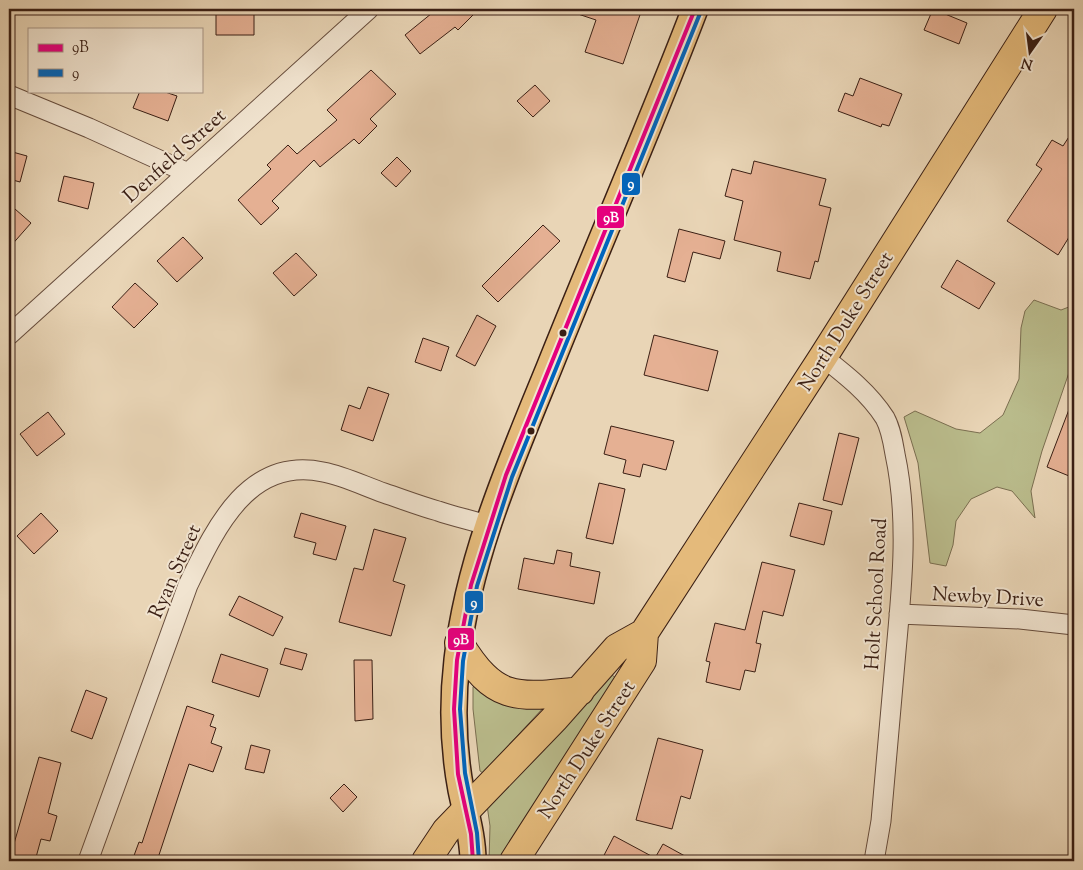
<svg xmlns="http://www.w3.org/2000/svg" width="1083" height="870" font-family="'Sorts Mill Goudy',serif">
  <style>
    .green { fill: #babc8c; stroke: #7a6e50 }
    .building { fill: #e5b093; stroke: #3a1f14 }
    .lines { fill: none; stroke-linecap: round; stroke-linejoin: round }
    .minor-casing { stroke: #664c3c; stroke-width: 21 }
    .major-casing { stroke: #3a1f14; stroke-width: 28 }
    .highway-casing { stroke: #3a1f14; stroke-width: 30 }
    .minor { stroke: #f1e4d0; stroke-width: 19 }
    .major { stroke: #e4ba7b; stroke-width: 25 }
    .highway { stroke: #e4ba7b; stroke-width: 28 }
    .bus-1-casing { stroke: #f1e4d0; stroke-width: 8 }
    .bus-2-casing { stroke: #f1e4d0; stroke-width: 8 }
    .bus-1 { stroke: #e5007d; stroke-width: 4 }
    .bus-2 { stroke: #0065bd; stroke-width: 4 }
    .bus-dot { fill: #3a1f14; stroke: #f1e4d0; stroke-width: 2 }
    .labels { text-anchor: middle; stroke-width: 4; stroke-linejoin: round; paint-order: stroke }
    .street-label { font-size: 20px; fill: #3a1f14; stroke: #f1e4d0 }
    .line-badge { stroke: #f1e4d0; stroke-width: 2 }
    .badge-label { font-size: 14px; text-anchor: middle; font-weight: bold; fill: #fff }
  </style>
  <rect width="100%" height="100%" fill="#e9d5b6"/>
  <filter id="stains"><feTurbulence type="fractalNoise" baseFrequency=".004" numOctaves="4"/><feColorMatrix values="0 0 0 0 .2 0 0 0 0 .09 0 0 0 0 .02 0 0 0 .5 -.17"/></filter>
  <radialGradient id="worn" r=".72"><stop offset=".6" stop-color="#630" stop-opacity="0"/><stop offset="1" stop-color="#630" stop-opacity=".3"/></radialGradient>
  <path class="green" d="M1034,300L1061,310L1074,305V358L1042,451L1031,491L1035,518L1012,491L997,487L971,499L956,521L953,545L946,566L930,563L918,463L904,417L915,411L956,429L980,433L1003,415L1019,379L1021,328L1025,311Z
    M611,674L618,680L500,861H489L490,826L487,805Z
    M476,684L543,708L483,773L480,771L473,709V687Z"/>
  <path class="building" d="M437,9H479L458,30L455,27L420,54L405,35Z
    M569,9H642L623,64L585,52L596,20L569,11Z
    M933,9L967,23L959,44L924,30Z
    M216,11H254V35H216Z
    M371,70L396,94L370,119L377,126L359,144L354,139L320,167L314,160L272,201L279,208L261,225L238,200L271,169L267,165L288,145L297,154L337,120L327,110Z
    M860,78L902,94L889,126L882,124L881,127L838,111L845,93L853,96Z
    M535,85L550,101L533,117L517,101Z
    M140,91H162L177,96L168,121L133,108Z
    M1074,129V229L1058,255L1007,221L1042,169L1036,165L1052,140L1063,146Z
    M9,151L27,156L20,182L9,179Z
    M397,157L411,171L396,187L381,173Z
    M754,161L826,179L819,205L831,208L818,262L815,261L810,279L777,271L781,252L734,240L743,201L725,196L732,169L751,174Z
    M64,176L94,183L88,209L58,201Z
    M15,209L31,223L9,248V216Z
    M543,225L560,241L498,302L482,286Z
    M679,229L725,241L720,259L693,252L685,282L667,277Z
    M183,237L203,258L177,282L157,261Z
    M296,253L317,275L294,296L273,273Z
    M957,260L995,283L979,309L941,287Z
    M135,283L158,304L134,328L112,307Z
    M477,315L496,326L475,366L456,356Z
    M654,335L718,351L708,391L644,375Z
    M423,338L449,347L441,371L415,362Z
    M368,387L389,394L373,441L341,430L349,405L360,409Z
    M1073,399L1074,400V478L1047,467Z
    M48,412L65,434L37,456L20,434Z
    M611,426L674,441L666,470L643,464L640,477L623,473L626,460L604,454Z
    M839,433L859,438L842,505L823,500Z
    M599,483L625,489L613,544L586,538Z
    M799,503L832,511L824,545L790,536Z
    M41,513L58,531L34,554L17,536Z
    M301,513L346,526L336,560L313,554L316,543L294,537Z
    M374,529L406,538L393,581L405,585L391,636L339,622L354,568L363,570Z
    M557,550L572,553L570,566L600,572L594,604L518,589L524,558L554,564Z
    M762,562L795,570L783,616L763,611L756,643L761,644L755,672L745,670L740,690L706,682L710,662L706,661L715,623L745,630Z
    M239,596L283,617L273,636L229,615Z
    M285,648L307,654L302,670L280,664Z
    M221,654L268,669L259,697L212,682Z
    M354,660H372L373,719L355,721Z
    M86,690L107,698L92,739L71,731Z
    M187,706L214,715L210,726L216,728L211,743L222,747L213,772L189,764L157,861H132L139,842L142,843Z
    M658,738L703,750L690,799L681,796L672,829L636,820Z
    M251,745L270,750L264,773L245,769Z
    M39,757L61,763L48,813L57,816L50,841L41,839L35,861H9Z
    M344,784L357,797L343,812L330,798Z
    M614,836L655,858L663,844L694,861H601Z"/>
  <g class="lines">
    <defs>
      <path id="minor" d="M9,95L89,128L188,173
        M9,335L369,9
        M823,357C846,375 869,393 885,418C891,429 893,442 895,454C909,519 902,586 896,651C891,708 886,765 881,821L874,861
        M899,614L1020,619L1074,625
        M88,861L188,585C215,529 248,456 323,472C344,476 364,486 384,493C402,499 420,506 438,511C455,517 472,520 489,526"/>
      <path id="major" d="M473,861C473,837 466,814 461,790C453,747 452,703 457,660C468,559 511,461 549,368C597,248 649,129 695,9"/>
      <path id="highway" d="M459,643C495,702 516,698 580,691
        M426,861L446,831L555,718L617,648L644,633L823,357L1043,9
        M514,861L642,661L644,633"/>
    </defs>
    <use href="#minor" class="minor-casing"/>
    <use href="#major" class="major-casing"/>
    <use href="#highway" class="highway-casing"/>
    <use href="#minor" class="minor"/>
    <use href="#major" class="major"/>
    <use href="#highway" class="highway"/>
    <defs>
      <path id="bus-1" d="M473,861L471,834L458,774L454,709L457,660L471,585L506,475L695,9"/>
      <path id="bus-2" d="M479,861L477,833L465,773L460,709L463,661L477,586L512,477L701,11"/>
    </defs>
    <use href="#bus-1" class="bus-1-casing"/>
    <use href="#bus-2" class="bus-2-casing"/>
    <use href="#bus-1" class="bus-1"/>
    <use href="#bus-2" class="bus-2"/>
  </g>
  <g class="bus-dot">
    <circle cx="563" cy="333" r="4.5"/>
    <circle cx="531" cy="431" r="4.5"/>
  </g>
  <g class="labels">
    <g class="street-label">
      <text transform="translate(174 155) rotate(-42)" y="7">Denfield Street</text>
      <text transform="translate(845 321) rotate(-58)" y="7">North Duke Street</text>
      <text transform="translate(174 571) rotate(-66)" y="7">Ryan Street</text>
      <text transform="translate(875 594) rotate(-87)" y="7">Holt School Road</text>
      <text transform="translate(988 596) rotate(3)" y="7">Newby Drive</text>
      <text transform="translate(586 749) rotate(-57)" y="7">North Duke Street</text>
    </g>
  </g>
  <g class="line-badge">
    <rect x="621" y="172" width="20" height="24" rx="5" fill="#0065bd"/>
    <rect x="596" y="205" width="29" height="24" rx="5" fill="#e5007d"/>
    <rect x="464" y="590" width="20" height="24" rx="5" fill="#0065bd"/>
    <rect x="447" y="627" width="28" height="24" rx="5" fill="#e5007d"/>
  </g>
  <g class="badge-label">
    <text x="631" y="188">9</text>
    <text x="611" y="222">9B</text>
    <text x="474" y="607">9</text>
    <text x="461" y="644">9B</text>
  </g>
  <rect width="1083" height="870" fill="none" stroke="#e9d5b6" stroke-width="30"/>
  <rect x="10" y="10" width="1063" height="850" fill="none" stroke="#3a1f14" stroke-width="2.5"/>
  <rect x="15" y="15" width="1053" height="840" fill="none" stroke="#3a1f14"/>
  <rect x="28" y="28" width="175" height="65" fill="#f1e4d0" stroke="#a89585"/>
  <rect x="38" y="44" width="25" height="8" fill="#e5007d" stroke="#a89585"/>
  <text x="72" y="52" font-size="15" fill="#3a1f14">9B</text>
  <rect x="38" y="69" width="25" height="8" fill="#0065bd" stroke="#a89585"/>
  <text x="72" y="78" font-size="15" fill="#3a1f14">9</text>
  <g transform="translate(1030 52) rotate(194)" stroke="#f1e4d0" stroke-width="4" paint-order="stroke">
  <path d="M0-4L9 19L0 12L-9 19Z" fill="#3a1f14"/>
  <text y="-8" font-size="14" font-weight="bold" text-anchor="middle" fill="#3a1f14">N</text>
  </g>
  <rect width="100%" height="100%" filter="url(#stains)"/>
  <rect width="100%" height="100%" fill="url(#worn)"/>
</svg>
